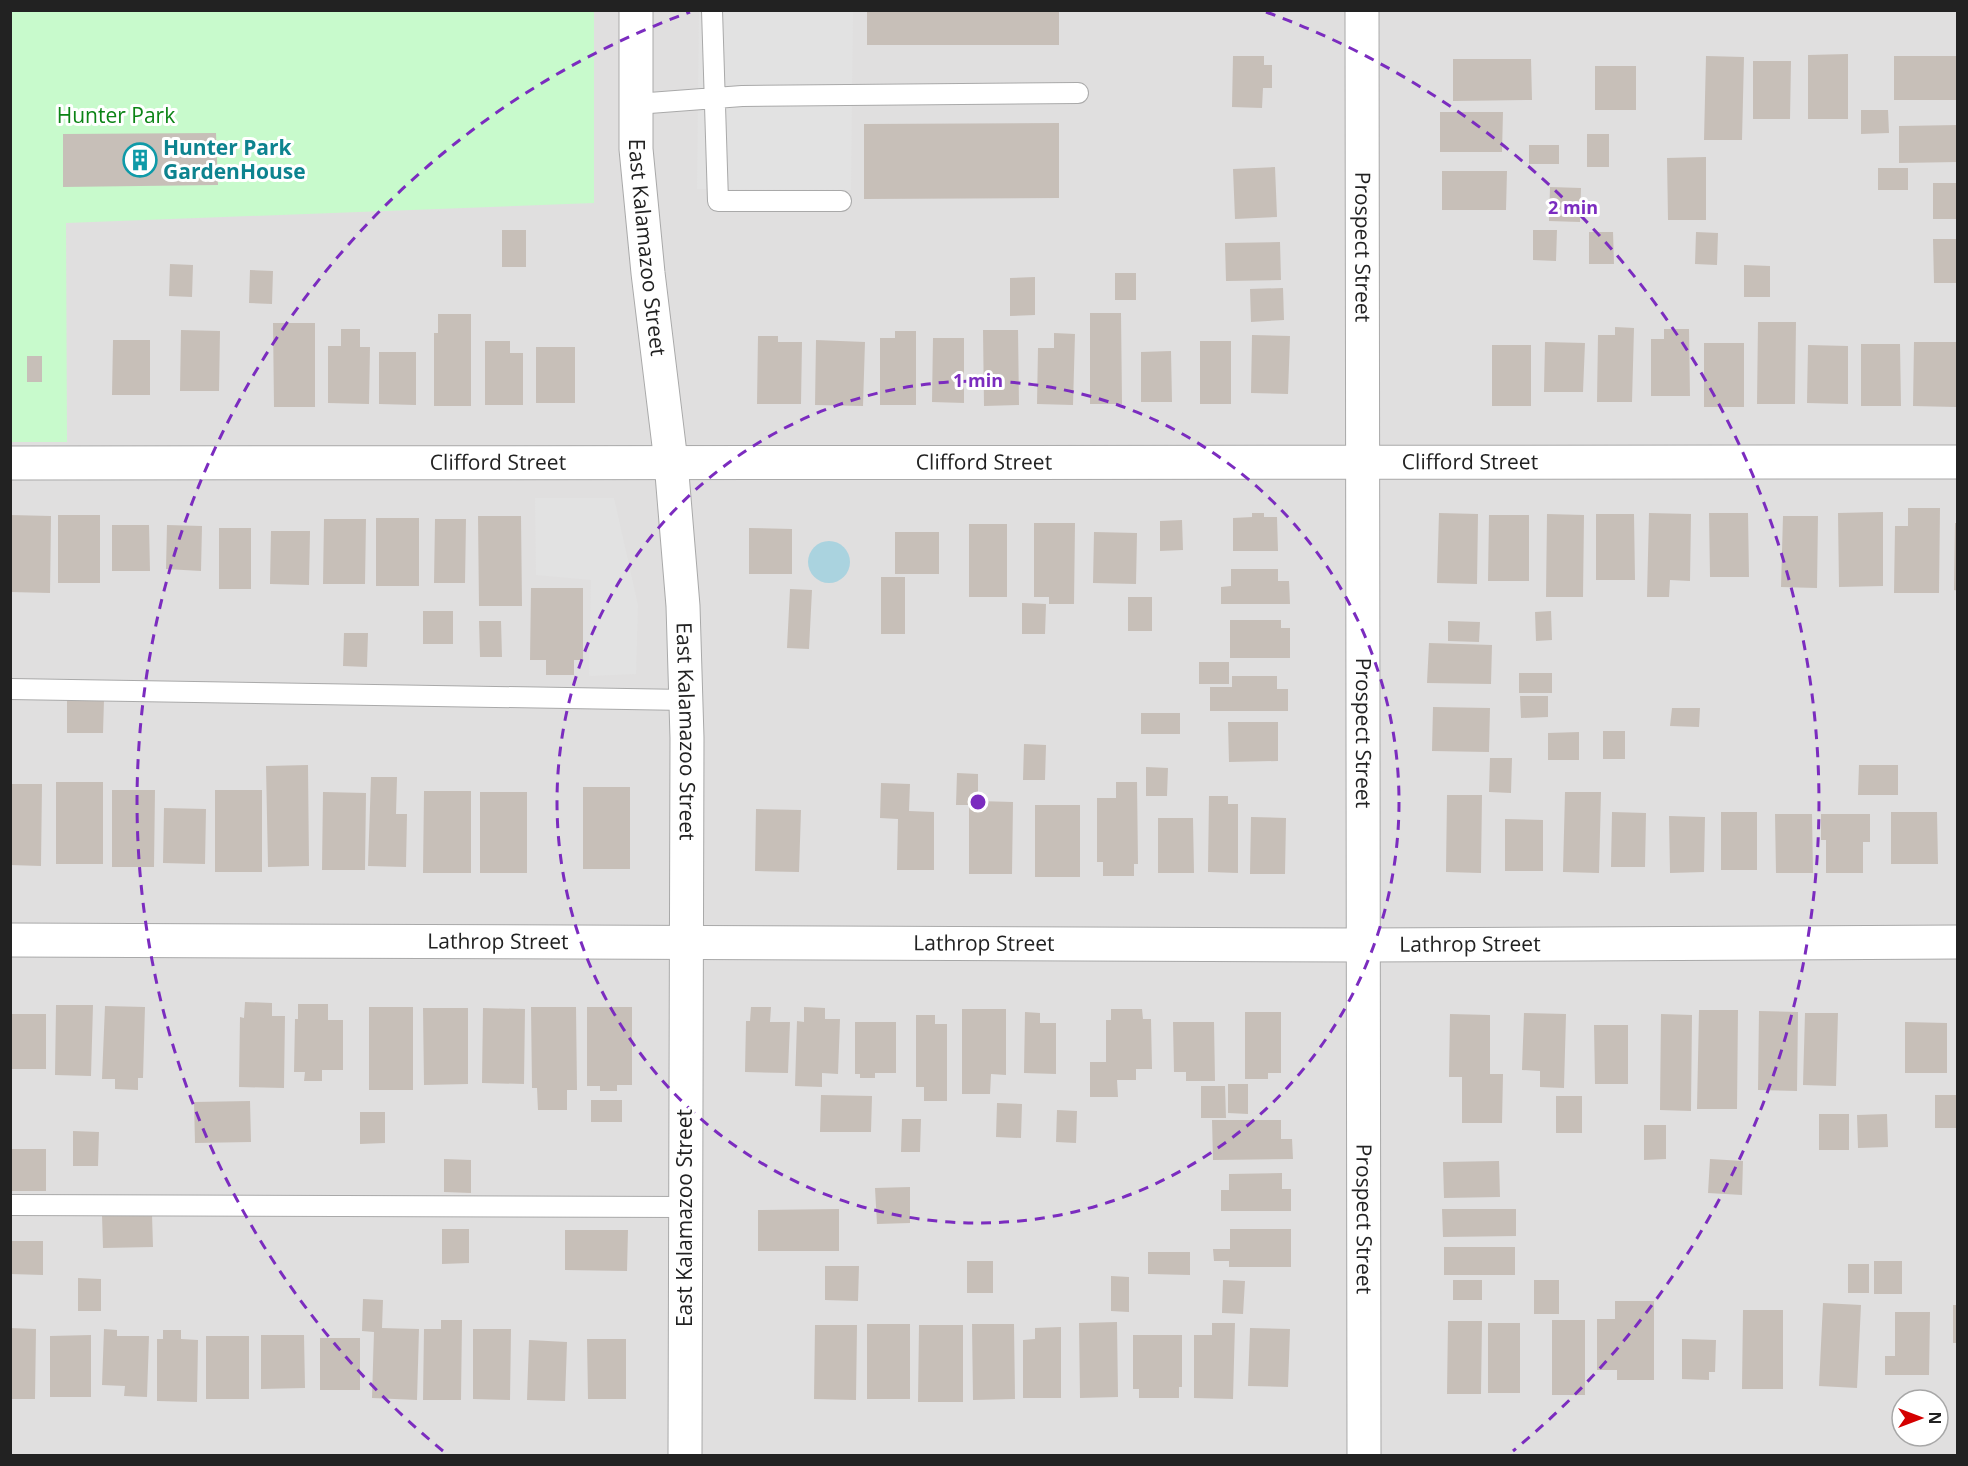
<svg xmlns="http://www.w3.org/2000/svg" width="1968" height="1466" font-family="'Open Sans',sans-serif">
  <style>
    .residential { fill: #e0dfdf; fill-rule: evenodd }
    .park { fill: #c8facc }
    .parking { fill: #e2e2e2 }
    .water { fill: #aad3df }
    .building { fill: #c7bfb8 }
    .lines { fill: none; stroke-linecap: round; stroke-linejoin: round }
    .service-casing { stroke: #a9a9a9; stroke-width: 22 }
    .minor-casing { stroke: #a9a9a9; stroke-width: 35 }
    .tertiary-casing { stroke: #a9a9a9; stroke-width: 35 }
    .service { stroke: #fff; stroke-width: 20 }
    .minor { stroke: #fff; stroke-width: 33 }
    .tertiary { stroke: #fff; stroke-width: 33 }
    .ring { fill: none; stroke: #7b2cbf; stroke-width: 3; stroke-dasharray: 10 8 }
    .labels { text-anchor: middle; stroke-width: 6; stroke-linejoin: round; paint-order: stroke }
    .park-label { font-size: 21px; fill: #0c8416; stroke: #fff }
    .culture-label { font-size: 21px; font-weight: bold; fill: #0d838f; stroke: #fff; text-anchor: start }
    .street-label { font-size: 21px; fill: #222; stroke: #fff }
    .centre { fill: #7b2cbf; stroke: #fff; stroke-width: 3 }
    .ring-label { font-size: 18px; text-anchor: middle; font-weight: bold; fill: #7b2cbf; stroke: #fff; stroke-width: 6; stroke-linejoin: round; paint-order: stroke }
  </style>
  <rect width="100%" height="100%" fill="#f2efe9"/>
  <path class="residential" d="M10,11H1957V1455H11ZM1902,1400H1938V1436H1902Z"/>
  <path class="park" d="M10,11H594V203L66,223L67,442H11Z"/>
  <path class="parking" d="M699,11H853L851,190L697,189Z
    M535,498H614L638,605L636,674L589,676L591,580L536,575Z"/>
  <path class="water" d="M808 562a21 21 0 1 1 42 0a21 21 0 1 1-42 0Z"/>
  <path class="building" d="M867,10H1059V45H867Z
    M1848,54V119H1808V55Z
    M1233,56H1264V65H1272V88H1263L1262,108L1232,107Z
    M1706,56L1744,57L1742,140H1704Z
    M1894,56H1958V100H1894Z
    M1453,59H1531L1532,100L1453,101Z
    M1753,61H1791L1790,119H1753Z
    M1595,66H1636V110H1595Z
    M1861,110H1888L1889,133L1861,134Z
    M1440,112H1503L1502,152H1440Z
    M1059,123V198L864,199V124Z
    M1958,125V162L1899,163V126Z
    M216,133L218,185L63,187V134Z
    M1587,134H1609V167H1587Z
    M1529,145H1559V164H1529Z
    M1706,157V220H1668L1667,158Z
    M1275,167L1277,217L1235,219L1233,169Z
    M1878,168H1908V190H1878Z
    M1442,171H1507L1506,210H1442Z
    M1933,183H1958V219H1933Z
    M1550,187L1581,188L1580,222L1549,221Z
    M502,230H526V267H502Z
    M1533,230H1557L1556,261L1533,260Z
    M1589,232H1613L1614,264H1589Z
    M1696,232L1718,233L1717,265L1695,264Z
    M1933,239H1958V283H1934Z
    M1280,242L1281,280L1226,281L1225,243Z
    M170,264L193,265L192,297L169,296Z
    M1744,265L1770,266V297H1744Z
    M250,270L273,271L272,304L249,303Z
    M1115,273H1136V300H1115Z
    M1035,277V315L1010,316V278Z
    M1283,288L1284,320L1251,322L1250,289Z
    M1090,313H1121L1122,404H1090Z
    M438,314H471V406H434V333H438Z
    M1758,322H1796L1795,404H1757Z
    M273,323H315V407H274Z
    M1615,327L1634,328L1632,402H1597L1598,335H1615Z
    M341,329H360V347H370L369,404L328,403V346H341Z
    M1664,329H1689L1690,396H1651V339H1664Z
    M181,330L220,331L219,391H180Z
    M983,330H1018L1019,405L984,406Z
    M895,331H916V405H880V338H895Z
    M1054,333L1075,334L1073,405L1037,404L1038,348H1054Z
    M1252,335L1290,336L1288,394L1251,393Z
    M758,336H778V342H802L801,404H757Z
    M933,338H964V403L932,402Z
    M113,340H150V395H112Z
    M816,340L865,342L863,406L815,405Z
    M485,341H510V353H523V405H485Z
    M1200,341H1231V404H1200Z
    M1545,342L1585,343L1583,392H1544Z
    M1914,342H1957L1956,407L1913,406Z
    M1704,343H1744V407H1704Z
    M1861,344H1900L1901,406H1861Z
    M1492,345H1531V406H1492Z
    M1808,345L1848,346V404L1807,403Z
    M536,347H575V403H536Z
    M1171,351L1172,402H1141V352Z
    M379,352H416V405L379,404Z
    M27,356H42V382H27Z
    M1908,508H1940L1939,593H1894L1895,526H1908Z
    M1883,512V586L1839,587L1838,513Z
    M1252,513H1264V517H1277L1278,551H1233V518L1252,517Z
    M1439,513L1478,514L1477,584L1437,583Z
    M1649,513L1691,514L1690,581L1670,580L1669,597H1647Z
    M1709,513H1748L1749,577H1710Z
    M1547,514L1584,515L1583,597H1546Z
    M1596,514H1634L1635,580H1596Z
    M10,515L51,516L50,593L10,592Z
    M58,515H100V583H58Z
    M1489,515H1529V581H1488Z
    M478,516H521L522,606H479Z
    M1783,516H1818L1817,588L1781,587Z
    M376,518H419V586H376Z
    M324,519H366L365,584H323Z
    M435,519H466L465,583H434Z
    M1182,520L1183,550L1160,551V521Z
    M1034,523H1075L1074,604H1049V597H1034Z
    M1955,523H1958V591L1954,590Z
    M969,524H1007V597H969Z
    M112,525H149L150,571H112Z
    M167,525L202,526L201,571L166,569Z
    M219,528H251V589H219Z
    M749,528L792,529V574H749Z
    M271,531H310L309,585L270,584Z
    M895,532H939V574H895Z
    M1094,532L1137,533L1136,584L1093,583Z
    M1231,569H1278V581H1289L1290,604H1221V587L1231,586Z
    M881,577H905V634H881Z
    M531,588H583V660H574V675H546V660H530Z
    M790,589L812,590L809,649L787,648Z
    M1128,597H1152V631H1128Z
    M1022,603L1046,604L1045,634H1022Z
    M423,611H453V644H423Z
    M1551,611L1552,640L1536,641L1535,612Z
    M1230,620H1281V628H1290V658H1230Z
    M479,621H501L502,657H480Z
    M1448,621L1480,622L1479,642L1448,641Z
    M344,633H368L367,667L343,666Z
    M1429,643L1492,645L1491,684L1427,683Z
    M1199,662H1229V684H1199Z
    M1519,673H1552V693H1519Z
    M1232,676H1277V689H1288V711H1210V687H1232Z
    M1520,696H1548V717L1521,718Z
    M67,699L104,700L103,733H67Z
    M1433,707L1490,708L1489,752L1432,751Z
    M1672,708H1700L1699,727L1670,726Z
    M1141,713H1180V734H1141Z
    M1228,722H1278V761L1229,762Z
    M1603,731H1625V759H1603Z
    M1579,732V760H1548V733Z
    M1024,744L1046,745L1045,780H1023Z
    M1490,758H1512L1511,793L1489,792Z
    M308,765L309,866L268,867L266,766Z
    M1859,765H1898V795H1858Z
    M1146,767L1168,768L1167,796H1146Z
    M957,773L978,774V801L1013,802L1012,874H969V805H956Z
    M371,777H397L396,814H407L406,867L368,866Z
    M56,782H103V864H56Z
    M1116,782H1137L1138,864H1134V876H1103V862H1097V798H1116Z
    M881,783L910,784L909,811L934,812V870H897L898,819L880,818Z
    M10,784H42L41,866L10,865Z
    M583,787H630V869H583Z
    M112,790H155L154,867H112Z
    M215,790H262V872H215Z
    M424,791H471V873H423Z
    M323,792L366,793L365,870H322Z
    M480,792H527V873H480Z
    M1565,792H1601L1599,873L1563,872Z
    M1447,795H1482L1481,873L1446,872Z
    M1209,796H1228V804H1238V873L1208,872Z
    M1035,805H1080V877H1035Z
    M164,808L206,809L205,864L163,863Z
    M756,809L801,810L799,872L755,871Z
    M1612,812L1646,813L1645,867H1611Z
    M1721,812H1757V870H1721Z
    M1891,812H1937L1938,864H1891Z
    M1775,814H1812L1813,873H1776Z
    M1821,814H1870V842H1863V873H1826V840H1821Z
    M1669,816L1705,817L1704,872L1670,873Z
    M1251,817L1286,818L1285,874H1250Z
    M1158,818H1193L1194,873H1158Z
    M1505,819L1543,820V871H1505Z
    M245,1002L272,1003V1016H285L284,1088L239,1087L240,1017L244,1018Z
    M298,1004H328V1020H343V1070H322V1081H304L305,1072H294L295,1019H298Z
    M56,1005H93L91,1076L55,1075Z
    M105,1006L145,1007L143,1078H138V1090L115,1089V1079H102Z
    M369,1007H413V1090H369Z
    M531,1007H576L577,1090H567V1110H538L537,1088H532Z
    M587,1007H632V1085H617V1091H600V1086H587Z
    M751,1007H771L770,1022H790L788,1073L745,1072L746,1021H750Z
    M804,1007L825,1008V1019H840L838,1074L822,1073V1087L795,1086L797,1021L804,1022Z
    M423,1008H468V1084L424,1085Z
    M483,1008L525,1009L524,1084L482,1083Z
    M962,1009H1006V1075L991,1074L990,1094H962Z
    M1111,1009H1142L1143,1019H1151L1152,1069H1136V1080H1117L1118,1097H1090V1062H1106V1020H1111Z
    M1699,1010H1738L1737,1109H1697Z
    M1759,1011L1798,1012L1797,1091L1758,1090Z
    M1025,1012L1040,1013V1023H1056V1074L1024,1073Z
    M1245,1012H1281V1073H1268V1079H1245Z
    M1524,1013L1566,1014L1564,1088L1540,1087V1071L1522,1070Z
    M1805,1013H1838L1836,1086L1803,1085Z
    M10,1014H46V1069H10Z
    M1450,1014L1490,1015V1074H1503L1502,1123H1462V1077H1449Z
    M1661,1014L1692,1015L1691,1111L1660,1110Z
    M916,1015H935V1024H947V1101H924V1087H916Z
    M855,1022H896V1073H875V1078H860V1074H855Z
    M1173,1022H1214L1215,1081H1186V1072H1174Z
    M1905,1022L1947,1023V1073H1905Z
    M1594,1025H1628V1084H1595Z
    M1228,1084H1248V1114L1228,1113Z
    M1201,1086H1225L1226,1118H1201Z
    M821,1095L872,1096L871,1132H820Z
    M1935,1095H1957V1128H1935Z
    M1556,1096H1582V1133H1556Z
    M591,1100H622V1122H591Z
    M250,1101L251,1142L195,1143L194,1102Z
    M997,1103L1022,1104L1021,1138L996,1137Z
    M1057,1110L1077,1111L1076,1143L1056,1142Z
    M360,1112H385V1143L360,1144Z
    M1819,1114H1849V1150H1819Z
    M1887,1114L1888,1147L1858,1148L1857,1115Z
    M902,1119H921L920,1152H901Z
    M1212,1120H1281V1139H1292L1293,1159L1213,1160Z
    M1644,1125H1666V1159L1644,1160Z
    M73,1131L99,1132L98,1166H73Z
    M10,1149H46V1191H10Z
    M444,1159L471,1160V1193L444,1192Z
    M1710,1159L1743,1161L1742,1195L1708,1193Z
    M1499,1161L1500,1197L1444,1198L1443,1162Z
    M1282,1173V1189H1291V1211H1221V1190H1229V1174Z
    M910,1187V1223L877,1224L875,1188Z
    M839,1209V1251H758V1210Z
    M1442,1209H1516V1236L1443,1237Z
    M152,1214L153,1247L103,1248L102,1215Z
    M442,1229H469V1263L442,1264Z
    M1230,1229H1291V1267H1229V1261H1214L1213,1249H1230Z
    M565,1230H628L627,1271L565,1270Z
    M10,1241H43V1275L10,1274Z
    M1444,1247H1515V1275H1444Z
    M1148,1252H1190V1275L1148,1274Z
    M967,1261H993V1293H967Z
    M1874,1261H1902V1294H1874Z
    M1848,1264H1869V1293H1848Z
    M825,1266H859L858,1301L825,1300Z
    M1111,1276L1129,1277V1312L1111,1311Z
    M78,1278L101,1279V1311H78Z
    M1223,1280L1245,1281L1243,1314L1222,1313Z
    M1453,1280H1482V1300H1453Z
    M1534,1280H1559V1314H1534Z
    M363,1299L383,1300L382,1328L419,1329L417,1400L372,1398L374,1332L362,1331Z
    M1615,1301H1654V1380H1617V1370H1597V1319H1615Z
    M1823,1303L1861,1305L1857,1388L1819,1386Z
    M1953,1305H1958V1343H1953Z
    M1743,1310H1783V1389H1742Z
    M1895,1312H1930L1929,1375H1885V1356H1895Z
    M441,1320H462L461,1400H423L424,1329H441Z
    M1552,1320H1585V1395H1552Z
    M1448,1321H1482L1481,1394H1447Z
    M1117,1322L1118,1397L1080,1398L1079,1323Z
    M1212,1323H1235L1233,1399L1194,1398V1335H1212Z
    M1488,1323H1520V1393H1488Z
    M867,1324H910V1399H867Z
    M972,1324H1014L1015,1399L973,1400Z
    M815,1325H857L856,1400L814,1399Z
    M919,1325H963V1402H918Z
    M1061,1327V1398H1023V1340L1035,1339V1328Z
    M10,1328L36,1329L35,1399H10Z
    M1250,1328L1290,1329L1288,1387L1248,1386Z
    M104,1329L117,1330V1336H149L147,1397L124,1396L125,1386L102,1385Z
    M473,1329H511L510,1400L473,1399Z
    M163,1330H181V1339L198,1340L197,1402L157,1401V1339H163Z
    M91,1335V1397H50V1336Z
    M261,1335H304L305,1388L261,1389Z
    M1133,1335H1182V1387H1179V1398H1139V1389H1133Z
    M206,1336H249V1399H206Z
    M320,1338H360V1390H320Z
    M587,1339H626V1399H588Z
    M1682,1339L1716,1340L1715,1372H1709V1380L1682,1379Z
    M529,1340L567,1342L565,1401L527,1400Z"/>
  <g class="lines">
    <defs>
      <path id="service" d="M712,10L718,201H841
        M636,104L742,96L1078,93
        M10,689L686,700
        M10,1205L685,1207"/>
      <g id="minor">
        <path id="s1" d="M1362,10L1364,1456"/>
        <path id="s2" d="M10,463L1958,462"/>
        <path id="s3" d="M10,940L1364,945L1958,942"/>
      </g>
      <g id="tertiary">
        <path id="s4" d="M636,10V149L648,273L671,462L683,606L687,738L685,1456"/>
      </g>
    </defs>
    <use href="#service" class="service-casing"/>
    <use href="#minor" class="minor-casing"/>
    <use href="#tertiary" class="tertiary-casing"/>
    <use href="#service" class="service"/>
    <use href="#minor" class="minor"/>
    <use href="#tertiary" class="tertiary"/>
  </g>
  <g class="ring">
    <circle cx="978" cy="802" r="421"/>
    <path d="M443 1451A841 841 0 0 1 690 12M1266 12A841 841 0 0 1 1513 1451"/>
  </g>
  <defs>
    <symbol id="building-ring" viewBox="-11 -11 22 22"><circle r="9.5" fill="#fff" stroke="#0f9aa8" stroke-width="1.5"/><path d="M-4-6H4V6H1V3H-1V6H-4ZM-2.5-4.3h1.7v1.8h-1.7ZM.8-4.3h1.7v1.8H.8ZM-2.5-1h1.7V.8h-1.7ZM.8-1h1.7V.8H.8Z" fill="#0f9aa8"/></symbol>
  </defs>
  <g fill-rule="evenodd">
    <use href="#building-ring" x="121" y="141" width="38" height="38"/>
  </g>
  <g class="labels">
    <g class="park-label">
      <text x="116" y="123">Hunter Park</text>
    </g>
    <g class="culture-label">
      <text x="163" y="155">Hunter Park<tspan x="163" dy="24">GardenHouse</tspan></text>
    </g>
    <g class="street-label">
      <text dy="7" stroke="none"><textPath href="#s1" startOffset="237">Prospect Street</textPath></text>
      <text dy="7" stroke="none"><textPath href="#s4" startOffset="238">East Kalamazoo Street</textPath></text>
      <text dy="7" stroke="none"><textPath href="#s2" startOffset="488">Clifford Street</textPath></text>
      <text dy="7" stroke="none"><textPath href="#s2" startOffset="974">Clifford Street</textPath></text>
      <text dy="7" stroke="none"><textPath href="#s2" startOffset="1460">Clifford Street</textPath></text>
      <text dy="7" stroke="none"><textPath href="#s4" startOffset="724">East Kalamazoo Street</textPath></text>
      <text dy="7" stroke="none"><textPath href="#s1" startOffset="723">Prospect Street</textPath></text>
      <text dy="7" stroke="none"><textPath href="#s3" startOffset="488">Lathrop Street</textPath></text>
      <text dy="7" stroke="none"><textPath href="#s3" startOffset="974">Lathrop Street</textPath></text>
      <text dy="7" stroke="none"><textPath href="#s3" startOffset="1460">Lathrop Street</textPath></text>
      <text transform="translate(685 1218) rotate(-90)" y="7">East Kalamazoo Street</text>
      <text dy="7" stroke="none"><textPath href="#s1" startOffset="1209">Prospect Street</textPath></text>
    </g>
  </g>
  <circle cx="978" cy="802" r="9" class="centre"/>
  <g class="ring-label">
    <text x="1573" y="214">2 min</text>
    <text x="978" y="387">1 min</text>
  </g>
  <rect width="1968" height="1466" fill="none" stroke="#222222" stroke-width="24"/>
  <g transform="translate(1920 1418) rotate(90)"><circle r="28" fill="#ffffff" stroke="#a7a7a7" stroke-width="1.5"/>
  <path d="M0-4.5L10 22L0 15L-10 22Z" fill="#d40000"/>
  <text y="-9" font-size="16" font-weight="bold" text-anchor="middle" fill="#222222">N</text>
  </g>
</svg>
